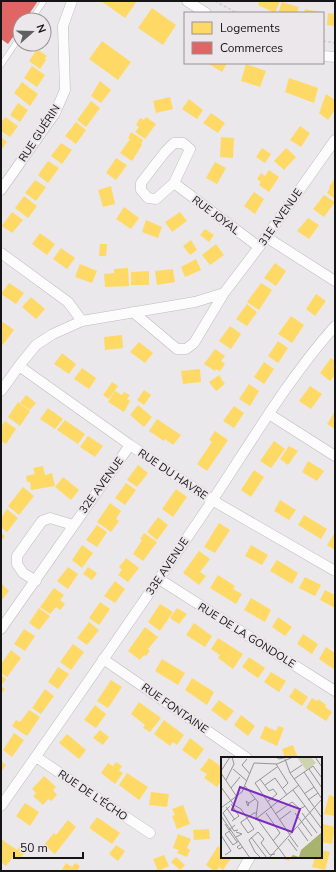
<svg xmlns="http://www.w3.org/2000/svg" width="336" height="872" font-family="'Nunito Sans',sans-serif">
  <style>
    .homes { fill: #ffd966 }
    .shops { fill: #e06666 }
    .lines { fill: none; stroke-linecap: round; stroke-linejoin: round }
    .service-casing { stroke: #bdbbbd; stroke-width: 6 }
    .minor-casing { stroke: #bdbbbd; stroke-width: 11 }
    .path { stroke: #d0cfd0; stroke-width: 1.5; stroke-dasharray: 3 2; stroke-linecap: butt }
    .service { stroke: #fcfcfc; stroke-width: 5 }
    .minor { stroke: #fcfcfc; stroke-width: 10 }
    .labels { text-anchor: middle; stroke-width: 4; stroke-linejoin: round; paint-order: stroke }
    .street-label { font-size: 11px; fill: #161516; stroke: #ebe7eb }
    .inset-road { fill: none; stroke: #959495; stroke-width: 1 }
    .view { fill: #7b2cbf; fill-opacity: 0.15; stroke: #7b2cbf; stroke-width: 2 }
    .inset-edge { fill: none; stroke: #161516; stroke-width: 2 }
  </style>
  <rect width="100%" height="100%" fill="#eae8ea"/>
  <path class="homes" d="M101,1H137L125,18Z
    M260,1H280L275,13L258,5Z
    M282,2L299,7L297,13H278Z
    M152,8L176,25L163,45L138,28Z
    M305,9L321,12V13H304Z
    M328,13L335,14V26L327,25Z
    M102,41L131,62L118,80L89,59Z
    M37,49L47,56L45,58L46,60L40,69L29,61Z
    M207,63H227L222,72Z
    M246,64L266,71L260,87L241,81Z
    M32,66L45,75L37,87L24,78Z
    M289,78L318,88L314,103L285,92Z
    M100,81L111,90L101,103L91,96Z
    M22,82L38,94L30,106L14,93Z
    M326,94L335,100V110L328,120L319,113Z
    M170,97L173,109L156,113L153,101Z
    M189,99L203,110L197,119L182,109Z
    M91,101L100,108L86,127L77,120Z
    M18,103L28,110L20,122L10,115Z
    M211,113L225,123L218,133L203,123Z
    M5,117L18,126L10,137L1,131V123Z
    M146,117L156,124L145,139L135,132L139,127L136,125L140,118L144,120Z
    M76,122L86,130L76,144L65,136Z
    M300,126L310,133L301,147L290,140Z
    M131,132L143,140L141,144L142,145L132,161L120,153L130,139L128,138Z
    M1,137L7,142L1,150Z
    M221,137L234,138L233,158L220,157Z
    M61,143L72,150L62,164L51,156Z
    M262,148L271,154L265,163L256,157Z
    M286,148L296,157L284,170L274,161Z
    M116,158L127,165L116,180L106,173Z
    M48,161L59,168L48,183L38,175Z
    M215,162L226,168L217,184L206,178Z
    M269,170L279,177L269,192L259,185L261,182L257,179L261,173L265,176Z
    M335,178V199L327,193L330,188L329,187Z
    M35,180L46,187L36,201L25,193Z
    M111,186L115,204L103,207L98,190Z
    M254,192L264,199L255,214L244,206Z
    M324,195L335,202L324,217L313,209Z
    M24,196L37,206L28,218L15,208Z
    M124,207L139,218L131,229L116,219Z
    M12,212L23,220L12,233L2,226Z
    M180,212L187,221L172,232L165,222Z
    M308,218L319,225L309,239L297,231Z
    M146,220L162,227L158,238L142,232Z
    M205,229L214,235L209,242L200,235Z
    M40,233L55,244L47,255L32,244Z
    M191,240L197,250L190,255L183,246Z
    M100,244H107L106,256H99Z
    M216,244L224,255L210,265L202,255Z
    M61,248L75,258L67,269L53,259Z
    M196,259L201,270L185,277L181,267Z
    M275,263L286,271L276,286L264,278Z
    M80,264L97,271L92,283L75,277Z
    M128,268L129,286L105,287L104,274L114,273V269Z
    M173,269L175,282L157,285L155,271Z
    M149,271V285H131V272Z
    M9,283L24,293L16,304L1,294Z
    M261,283L272,290L259,310L247,302Z
    M316,294L326,301L315,316L306,309Z
    M31,297L45,309L36,319L22,307Z
    M247,304L257,312L247,326L236,319Z
    M291,316L304,325L292,343L278,334Z
    M3,322L14,330L3,345L1,343V325Z
    M230,326L241,334L231,349L219,341Z
    M122,335L123,348L105,350L104,337Z
    M278,341L288,348L278,363L268,356Z
    M139,342L153,353L145,363L130,352Z
    M215,349L225,356L221,361L225,364L220,371L216,369L215,371L204,364Z
    M62,353L76,364L69,374L54,364Z
    M331,358L335,361V375L330,381L320,373Z
    M264,362L274,369L264,384L254,377Z
    M82,368L96,378L89,389L74,379Z
    M200,369L201,382L183,384L181,371Z
    M219,375L225,384L216,391L209,382Z
    M112,382L118,386L109,399L103,395Z
    M249,384L259,391L250,406L239,399Z
    M310,386L322,394L311,409L299,401Z
    M144,390L151,395L144,405L137,400Z
    M115,391L122,395L124,392L130,395L127,399L130,401L124,412L108,402Z
    M26,395L36,403L30,410L20,403Z
    M18,402L30,411L20,426L8,417Z
    M138,405L152,417L144,427L130,415Z
    M234,406L244,413L234,428L223,421Z
    M48,408L63,419L55,429L40,419Z
    M335,411V429L327,424Z
    M157,419L181,435L173,445L165,439L164,441L149,431Z
    M65,420L85,434L78,444L57,430Z
    M5,421L16,429L6,444L1,441V427Z
    M215,431L228,440L207,471L197,464L212,442L209,440Z
    M88,436L103,446L95,457L80,447Z
    M274,441L285,449L271,468L260,461Z
    M289,446L298,451L288,465L280,459Z
    M308,461L324,471L317,481L302,472Z
    M138,465L148,473L137,487L127,480Z
    M43,466L45,475L52,473L55,486L31,490L30,482H27L26,476L35,474L33,468Z
    M254,470L264,477L251,497L241,490Z
    M63,477L79,490L71,500L55,487Z
    M126,483L136,490L125,505L115,498Z
    M23,487L34,496L19,515L8,506Z
    M176,489L187,497L173,517L162,509Z
    M280,500L296,510L289,520L274,511Z
    M110,503L121,511L116,519L119,521L111,532L97,522Z
    M7,509L18,518L7,532L1,527V518Z
    M304,515L327,529L321,539L298,525Z
    M158,517L168,525L157,540L147,532Z
    M219,523L230,530L215,553L204,547Z
    M97,525L107,532L97,547L86,540Z
    M1,533L5,536L1,541Z
    M144,533L157,542L143,561L133,554L142,540L140,539Z
    M334,534L335,535V550L327,545Z
    M82,545L93,553L82,568L72,560Z
    M251,545L268,555L262,565L245,556Z
    M199,551L210,559L200,572L206,576L199,585L183,573Z
    M126,558L139,568L128,582L118,575L122,570L119,567Z
    M277,560L298,573L292,584L270,571Z
    M68,567L78,574L68,589L57,581Z
    M88,567L97,573L92,580L83,574Z
    M218,575L235,586L233,589L242,594L236,604L210,588Z
    M305,577L321,585L315,596L299,588Z
    M115,581L125,589L115,603L104,596Z
    M1,583L9,591L1,601Z
    M54,588L64,595L60,600L65,604L60,610L56,607L50,614L40,607Z
    M325,590L335,595V608L320,600Z
    M251,598L271,610L265,622L244,610Z
    M100,602L110,609L99,625L89,618Z
    M160,604L173,612L160,631L148,622Z
    M39,608L50,616L39,630L29,623Z
    M177,608L187,614L179,624L170,618Z
    M278,617L292,627L285,636L272,627Z
    M89,622L99,630L87,645L77,638Z
    M194,623L212,636L205,647L186,635Z
    M145,627L158,637L148,649L150,651L146,656L144,655L140,660L128,651Z
    M24,629L35,636L25,651L14,644Z
    M303,634L318,644L312,654L297,644Z
    M218,638L243,654L233,669L218,658L220,655L211,649Z
    M73,644L84,652L71,670L60,662Z
    M326,647L335,653V670L319,659Z
    M11,650L21,658L7,677L1,673V664Z
    M249,657L265,668L258,678L242,667Z
    M162,659L185,673L178,685L155,671Z
    M58,667L69,674L58,689L48,682Z
    M271,672L286,681L279,692L264,682Z
    M1,675L6,679L1,686L5,689L1,694Z
    M192,678L214,692L207,705L185,690Z
    M111,680L122,687L108,708L97,701Z
    M295,688L308,697L302,706L289,697Z
    M45,689L54,696L41,714L32,708Z
    M312,698L317,701L318,699L326,705L325,707L332,712L326,721L306,708Z
    M219,700L234,711L226,721L211,710Z
    M139,702L161,718L150,732L143,728L145,725L131,714Z
    M95,705L106,714L96,728L84,720Z
    M29,710L40,717L27,736L12,726L16,720L20,722Z
    M241,715L255,726L248,736L234,725Z
    M164,720L184,735L177,745L173,742L170,746L154,734Z
    M265,726L276,731L278,726L284,728L277,746L260,738Z
    M100,730L109,737L103,745L93,738Z
    M14,733L24,740L12,757L3,750Z
    M67,734L86,750L79,759L59,743Z
    M190,738L204,749L196,760L182,750Z
    M293,745L298,758H285L282,749Z
    M209,758L222,767L220,772L222,773V780L217,787L204,778L207,774L200,770Z
    M1,761L6,765L1,772Z
    M116,762L122,766L119,771L123,773L115,784L101,773L108,763L113,766Z
    M127,773L148,787L139,800L119,785Z
    M44,776L56,787L53,790L57,795L51,801L48,799L43,805L33,796L36,793L32,789Z
    M151,792L169,794L167,807L149,805Z
    M329,795L335,797V816L324,814Z
    M25,803L39,812L30,826L16,816Z
    M183,805L190,824L177,829L172,816L175,815L172,809Z
    M97,817L120,833L112,844L89,828Z
    M68,820L76,827L55,854L44,845L54,833L56,835Z
    M221,821H222V840L220,839Z
    M323,824L335,827L332,844L321,842Z
    M209,829L210,839L194,840L193,830Z
    M178,834L191,839L187,848L190,850L187,857L177,853L179,850L173,848Z
    M1,839L17,850L22,843L28,848L19,860L14,856L6,866L1,862Z
    M116,845L125,851L118,861L109,854Z
    M218,846L222,849V857H232L223,870L219,867L217,871H214L206,865Z
    M321,850L330,852L325,870L312,867L315,857H321Z
    M164,855L169,866L158,871L153,859Z
    M176,857L185,865L180,870L171,862Z
    M278,857H290L289,861Z
    M66,863L72,867L75,863L80,866L77,871H61Z"/>
  <path class="shops" d="M1,1H38L25,20H20V27L8,44L1,39Z"/>
  <g class="lines">
    <defs>
      <path id="service" d="M31,20L44,1
        M1,65L20,37"/>
      <path id="minor" d="M187,1L206,13
        M323,56L335,57
        M174,143H183L190,149L174,183L156,199L148,198L141,190V183L165,152Z
        M174,183L259,247
        M1,190L55,113L65,90L63,26L72,1
        M266,237L335,281
        M1,253L68,302L82,321
        M133,312L177,349H186L194,343L224,293
        M19,366L130,445L212,500L335,571
        M1,391L19,366L36,345L53,334L82,321L195,302L224,293L259,247L335,140
        M269,414L335,456
        M159,579L335,691
        M36,581L23,573L17,564V556L42,521L50,518L73,525
        M1,629L130,445
        M103,659L247,758
        M36,757L150,833
        M1,806C71,707 140,607 208,507C249,446 286,381 335,326
        M242,871L250,857"/>
    </defs>
    <use href="#service" class="service-casing"/>
    <use href="#minor" class="minor-casing"/>
    <path class="path" d="M215,1L237,13
      M323,41L335,43"/>
    <use href="#service" class="service"/>
    <use href="#minor" class="minor"/>
  </g>
  <g class="labels">
    <g class="street-label">
      <text transform="translate(39 133) rotate(-57)" y="4">RUE GUÉRIN</text>
      <text transform="translate(216 215) rotate(37)" y="4">RUE JOYAL</text>
      <text transform="translate(280 217) rotate(-55)" y="4">31E AVENUE</text>
      <text transform="translate(173 474) rotate(34)" y="4">RUE DU HAVRE</text>
      <text transform="translate(101 485) rotate(-54)" y="4">32E AVENUE</text>
      <text transform="translate(167 566) rotate(-56)" y="4">33E AVENUE</text>
      <text transform="translate(247 635) rotate(32)" y="4">RUE DE LA GONDOLE</text>
      <text transform="translate(175 708) rotate(35)" y="4">RUE FONTAINE</text>
      <text transform="translate(93 795) rotate(34)" y="4">RUE DE L'ÉCHO</text>
    </g>
  </g>
  <g transform="translate(221 757)">
    <rect width="101" height="101" fill="#eae8ea"/>
    <path d="M76,0H90L95,6L85,13Z" fill="#ccd3af"/>
    <path d="M101,75V101H69L72,98L78,100L80,93Z" fill="#a8b370"/>
    <path class="inset-road" d="M55,0L58,2L67,0M94,0L101,10M26,2L21,8L29,17M64,2L69,16L101,61M55,7L67,26L62,31M12,12L26,24M88,12L101,31M0,14L9,0M83,15L101,42M0,16L16,40M69,16L81,8M39,22L48,34L52,32L56,37L46,45M73,22L92,9L101,21M5,23L13,7L11,0M34,26L69,78M34,26L56,10M44,28L54,21L66,38M24,29L37,45L35,60L65,101M0,30L13,48L20,52L26,61L33,72L27,76L20,66V65L26,61L33,56H35M10,31L19,20M72,33L101,72M83,37L93,30M87,43L97,36M28,46L27,49L25,44L28,46L34,42M10,47L18,59L11,64M9,49L2,56L13,74L17,73M5,50L14,63M0,51L21,35L33,6L56,7L72,0M45,56L59,76L52,84M74,56L91,79M81,56L96,76M54,57L71,45L79,52L84,49M0,59L29,101M36,61L78,28M58,63L70,54M4,67L8,73L14,68M77,70L87,84M10,73L4,77L12,88L18,84M8,74L16,85M0,78L10,94L4,98M69,79L77,90M15,80L21,77L15,75M30,80L46,101M67,82L76,94M20,87L16,90L18,92L22,90M40,101L34,95L28,83L37,75L43,82L40,86L49,98L54,97M48,101L101,42"/>
    <path class="view" d="M19,30L79,52L71,75L11,53Z"/>
    <rect width="101" height="101" class="inset-edge"/>
  </g>
  <rect width="336" height="872" fill="none" stroke="#161516" stroke-width="4"/>
  <rect x="184" y="12" width="140" height="52" fill="#ebe7eb" stroke="#969396"/>
  <rect x="192" y="22" width="20" height="12" fill="#ffd966" stroke="#969396"/>
  <text x="220" y="32" font-size="12" fill="#161516">Logements</text>
  <rect x="192" y="42" width="20" height="12" fill="#e06666" stroke="#969396"/>
  <text x="220" y="52" font-size="12" fill="#161516">Commerces</text>
  <g transform="translate(32 32) rotate(70)"><circle r="19" fill="#ebe7eb" stroke="#969396"/>
  <path d="M0-3L7 15L0 10L-7 15Z" fill="#605f60"/>
  <text y="-6" font-size="11" font-weight="bold" text-anchor="middle" fill="#161516">N</text>
  </g>
  <path d="M14 852v6h69v-6" fill="none" stroke="#161516" stroke-width="2"/>
  <text x="20" y="852" font-size="12" fill="#161516" stroke="#ebe7eb" stroke-width="3" paint-order="stroke">50 m</text>
</svg>
